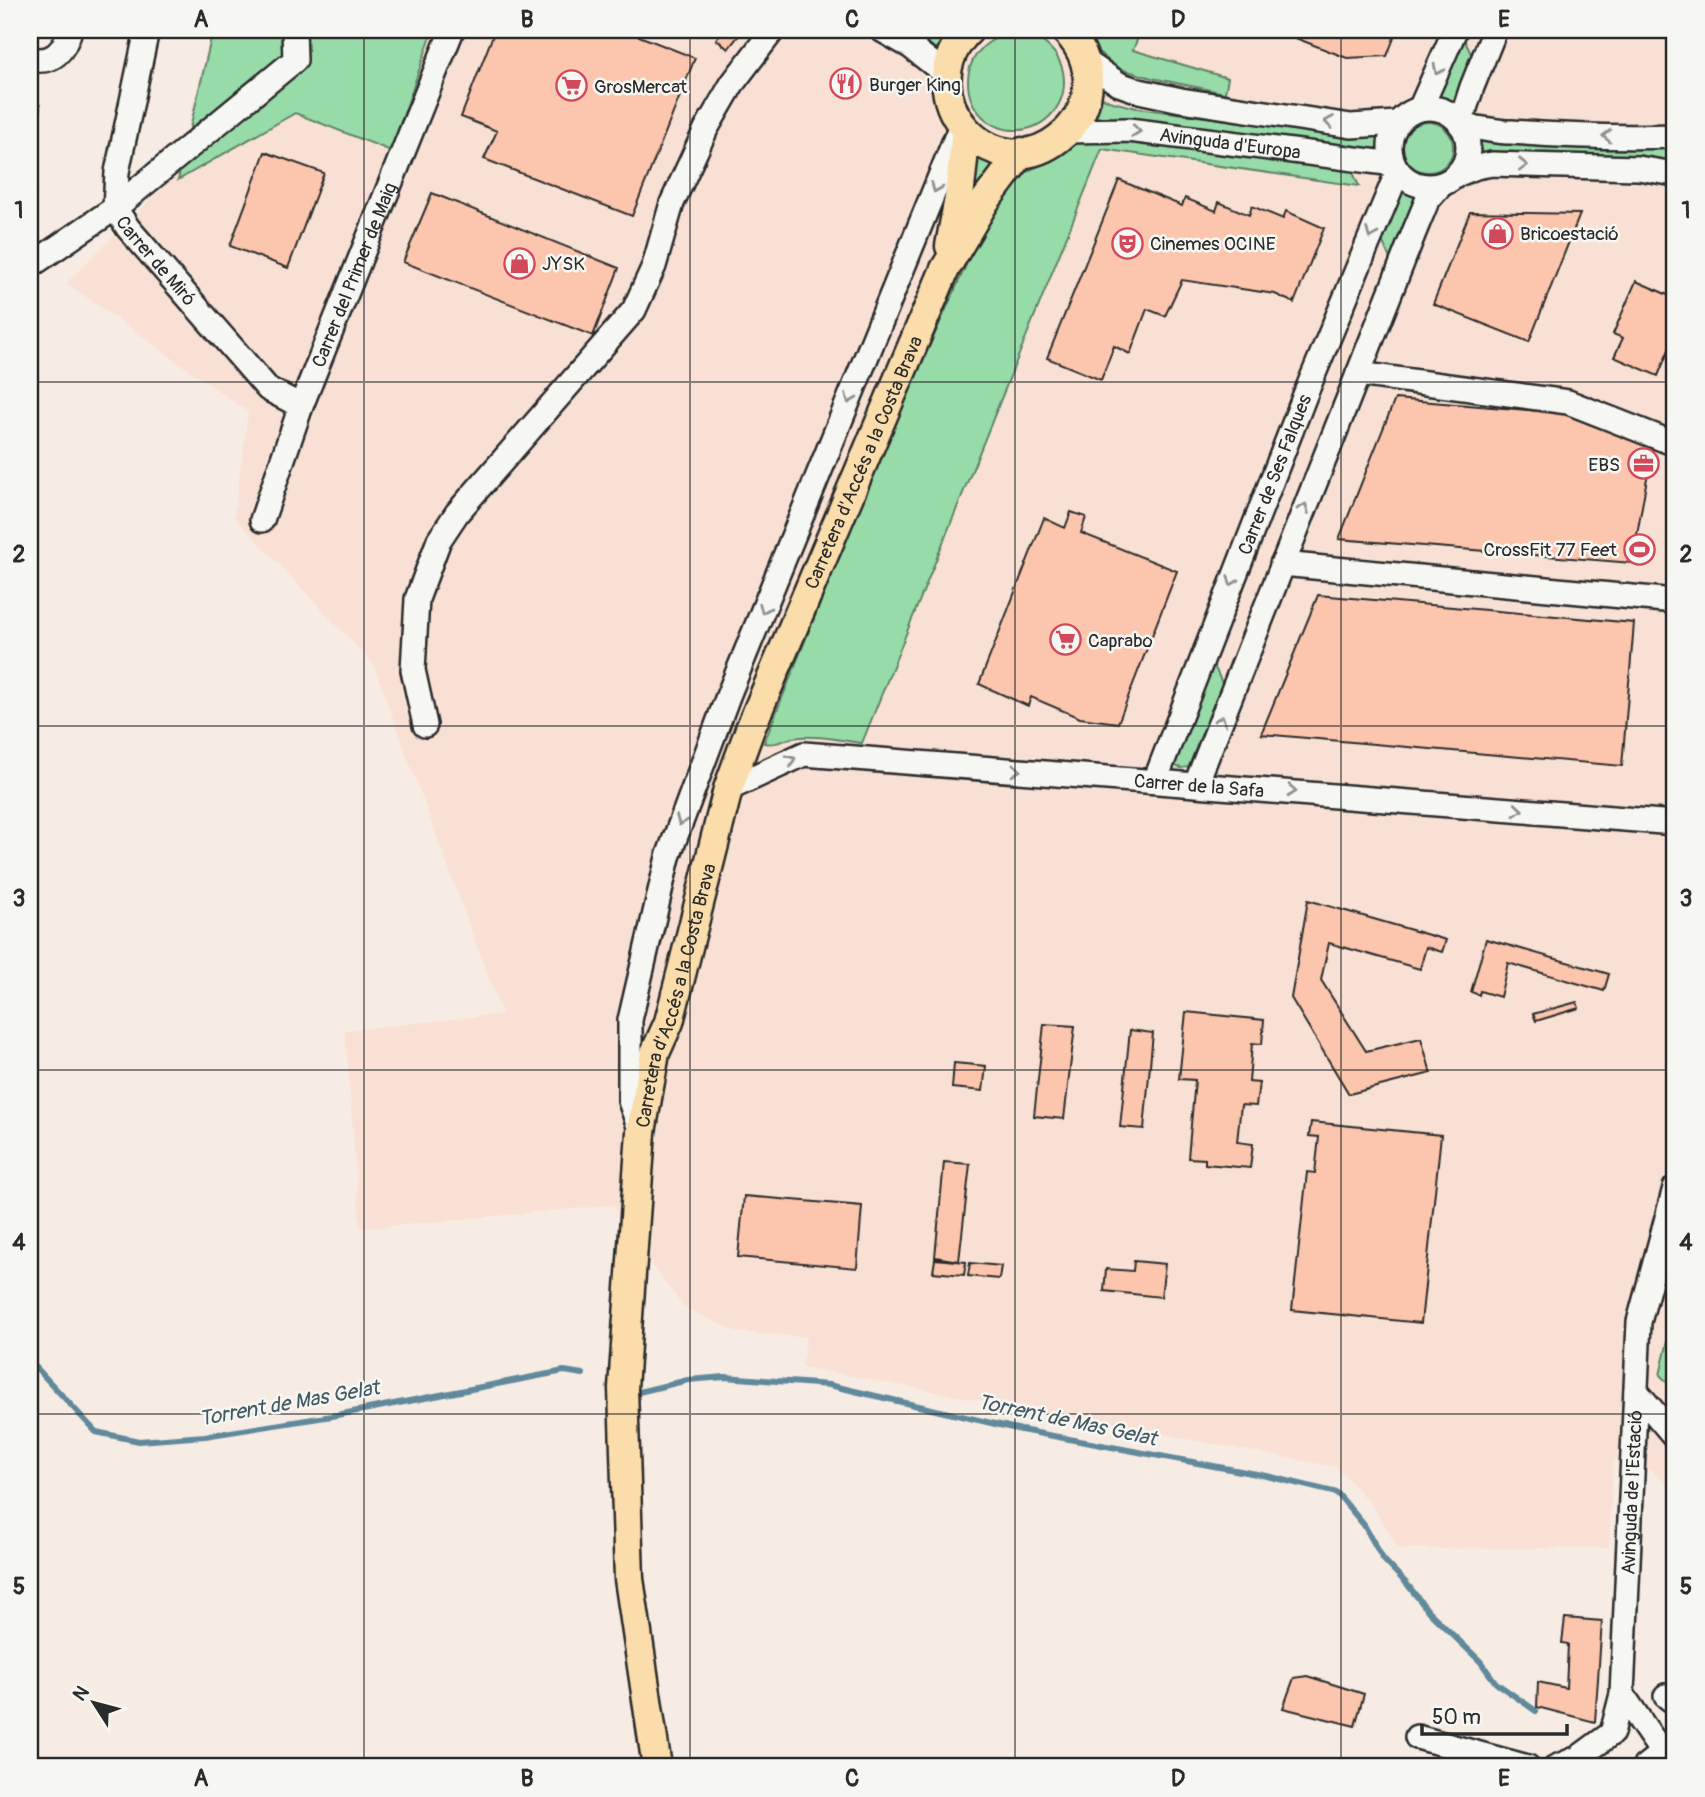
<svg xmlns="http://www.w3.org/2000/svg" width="1705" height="1797" font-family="Pangolin,sans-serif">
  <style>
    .built { fill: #f8e1d4 }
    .green { fill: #97dba8; stroke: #61836a; stroke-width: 2 }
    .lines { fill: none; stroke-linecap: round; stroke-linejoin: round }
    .stream { stroke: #61899b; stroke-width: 6 }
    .building { fill: #fcc6ae; stroke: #2b2b2b; stroke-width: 2 }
    .minor-casing { stroke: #2b2b2b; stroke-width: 28 }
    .major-casing { stroke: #2b2b2b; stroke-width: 33 }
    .minor { stroke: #f6f6f2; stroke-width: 23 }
    .major { stroke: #faddab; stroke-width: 28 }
    .oneway { stroke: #90908e }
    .grid { fill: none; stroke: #2b2b2b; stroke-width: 2; stroke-opacity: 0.55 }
    .labels { text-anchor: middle; stroke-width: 5; stroke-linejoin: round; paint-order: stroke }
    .poi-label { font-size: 19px; fill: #2b2b2b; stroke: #f6f6f2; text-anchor: start }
    .street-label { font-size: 19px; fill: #2b2b2b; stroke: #f6f6f2 }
    .water-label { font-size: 21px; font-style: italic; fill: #465a63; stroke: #f6f6f2 }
    .neatline { fill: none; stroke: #2b2b2b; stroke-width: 2.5 }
    .grid-label { font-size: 23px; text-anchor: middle; font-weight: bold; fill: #2b2b2b }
  </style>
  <rect width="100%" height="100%" fill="#f7ece4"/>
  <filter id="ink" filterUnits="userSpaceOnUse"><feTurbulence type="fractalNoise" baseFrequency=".0143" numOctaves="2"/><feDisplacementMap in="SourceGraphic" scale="14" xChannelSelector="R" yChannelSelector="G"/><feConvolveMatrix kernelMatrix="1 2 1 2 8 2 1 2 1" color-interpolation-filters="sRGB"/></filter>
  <g filter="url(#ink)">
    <path class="built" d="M211,30H1675V1310L1660,1375L1675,1391V1491L1644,1466L1613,1461L1609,1548L1399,1549L1371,1504L1336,1467L802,1367L806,1337L737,1332L684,1308L623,1226L614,1205L360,1229L345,1030L502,1014L373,664L234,517L248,412L66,283L176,174Z"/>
    <path class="green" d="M213,30H433L391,151L295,113L178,180Z
      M911,30H947L936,49Z
      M1086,30H1141L1133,50L1228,78L1225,93L1152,78L1117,68L1093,47Z
      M1460,31L1474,60L1457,108L1445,100L1430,96Z
      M968 82a48 48 0 1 1 96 0a48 48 0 1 1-96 0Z
      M1098,95L1109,101L1137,108L1349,136L1382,134L1381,155L1090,125Z
      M30,102L40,105L32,252L30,254Z
      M1403 147a25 25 0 1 1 50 0a25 25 0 1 1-50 0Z
      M1094,135L1351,168L1359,186L1102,149L862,743C840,740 814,734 792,738C781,741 776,745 764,743L877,462L995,201L1015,178L1051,159L1079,137Z
      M1473,137L1487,142L1509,145L1675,148V166L1469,163Z
      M972,155L994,164L973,199Z
      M1401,180L1411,185L1425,187L1392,264L1379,233Z
      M1210,657L1223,685L1193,764C1184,769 1180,770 1172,763Z
      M1675,1310V1391L1660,1375Z"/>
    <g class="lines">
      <path class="stream" d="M30,1361L96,1432L139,1441L205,1436L332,1416L564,1371L583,1374
        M639,1392L688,1380L725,1377L829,1385L1021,1430L1267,1476L1337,1493L1364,1525L1383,1559L1407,1584L1429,1612L1480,1661L1496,1683L1536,1711"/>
    </g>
    <path class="building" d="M495,30H624L695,58L632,216L484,159L497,131L461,117Z
      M723,30H743L728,49L716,39Z
      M1275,30H1397L1387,56L1347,58Z
      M1642,30H1666L1663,38Z
      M265,152L324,173L288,268L230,246Z
      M1119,180L1182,206L1185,198L1216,211L1219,202L1249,215L1252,206L1283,219L1286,211L1324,228L1294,303L1275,294L1182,280L1165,316L1147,309L1130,354L1114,346L1101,380L1047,358Z
      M432,193L619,268L593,336L403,262Z
      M1470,212L1580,214L1529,342L1433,304Z
      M1636,281L1675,298V335L1658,376L1614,357L1623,338L1613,334Z
      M1395,399L1576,414L1653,444L1632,563L1339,539Z
      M1071,512L1086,517L1081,533L1177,571L1118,723L1080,718L1031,697L1028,706L979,684L1044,518L1065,528Z
      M1318,595L1634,623L1622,766L1261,734Z
      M1308,900L1446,940L1442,952L1426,947L1420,969L1329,943L1321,980L1366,1051L1421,1038L1431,1073L1349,1094L1291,998Z
      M1486,939L1609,974L1604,991L1508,963L1500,997L1480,991L1479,995L1471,992Z
      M1577,1002L1579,1008L1536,1021L1533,1014Z
      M1186,1012L1264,1020L1262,1044L1252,1043L1249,1082L1259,1083L1256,1106L1241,1105L1237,1142L1253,1144L1250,1168L1205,1164V1159L1188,1158L1195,1080L1179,1079Z
      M1044,1024L1075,1026L1064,1119L1034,1116Z
      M1130,1030L1153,1033L1144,1129L1120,1127Z
      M954,1063L986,1066L983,1091L952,1088Z
      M1311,1122L1441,1135L1421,1323L1292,1310L1307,1172L1315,1173L1319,1137L1309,1136Z
      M944,1162L970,1164L959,1261L935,1257Z
      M744,1196L862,1206L857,1268L738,1257Z
      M935,1259L966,1262L964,1275L933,1272Z
      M1134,1261L1165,1264L1161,1297L1104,1291L1106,1269L1133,1271Z
      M970,1263L1001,1266L999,1279L968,1276Z
      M1565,1618L1602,1621L1595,1722L1537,1707L1538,1682L1566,1688L1568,1644L1562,1643Z
      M1307,1676L1364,1694L1355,1726L1283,1708L1294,1678Z"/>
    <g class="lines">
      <defs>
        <g id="minor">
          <path id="s1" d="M147,30L117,172L115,208L128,228L268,389L301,406"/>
          <path d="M882,30L910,46L947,75"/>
          <path d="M30,59C53,64 64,51 70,30"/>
          <path d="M1085,61L1119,84L1139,91L1181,100L1351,126L1397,123"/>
          <circle cx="1429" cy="147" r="39"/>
          <path d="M1420,109L1455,30"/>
          <path d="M1460,124L1472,87L1495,30"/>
          <path d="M1463,127C1480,127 1495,132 1511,132C1566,136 1621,138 1675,136"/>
          <path id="s2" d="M1067,131L1129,130L1394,164"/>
          <path d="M1456,175L1476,167L1492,164L1638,168L1675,174"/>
          <path d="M30,266L115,208L295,60L294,30"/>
          <path d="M1358,374L1568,402L1675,444"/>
          <path id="s3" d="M262,520L301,406L452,30"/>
          <path d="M1282,564L1675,601"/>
          <path d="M425,725L413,670L417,599L439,540L457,513L634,310L654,266L672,203L706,129L732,84L773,30"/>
          <path id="s4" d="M1155,781L1305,395L1398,171"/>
          <path d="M1196,784L1415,230L1427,201L1442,184"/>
          <path id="s5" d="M728,789L804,754L1675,823"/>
          <path d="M641,1132L630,1101V1020L668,857L728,696L961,125"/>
          <path d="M1636,1391L1675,1437"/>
          <path d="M1622,1694L1661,1751L1675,1761"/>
          <path d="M1666,1696L1675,1703"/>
          <path d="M1417,1737L1528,1767"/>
          <path id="s6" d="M1556,1767L1578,1758L1612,1733L1622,1694L1639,1322L1675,1188"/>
          <path d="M1644,1767L1673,1744"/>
        </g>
        <g id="major">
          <path d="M969,30C905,93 991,192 1059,138C1072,128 1082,114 1086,98C1092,73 1084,48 1065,30"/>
          <path d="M950,246L959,198L966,131"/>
          <path id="s7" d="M657,1767L629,1579L623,1388L641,1132L655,1053L669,1022L728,789L750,729L945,269L985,201L1022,152"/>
        </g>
      </defs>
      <use href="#minor" class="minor-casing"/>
      <use href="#major" class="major-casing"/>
      <use href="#minor" class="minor"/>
      <use href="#major" class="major"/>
    </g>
    <defs><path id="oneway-chevron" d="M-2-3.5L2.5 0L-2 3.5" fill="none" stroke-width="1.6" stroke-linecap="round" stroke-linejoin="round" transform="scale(1.75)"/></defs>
    <g class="oneway">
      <use href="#oneway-chevron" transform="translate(1438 70) rotate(117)"/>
      <use href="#oneway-chevron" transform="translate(1329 122) rotate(-171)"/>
      <use href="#oneway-chevron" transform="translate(1136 131) rotate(6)"/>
      <use href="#oneway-chevron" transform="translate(1607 136) rotate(-178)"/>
      <use href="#oneway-chevron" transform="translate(1523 165) rotate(1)"/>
      <use href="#oneway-chevron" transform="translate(936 188) rotate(112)"/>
      <use href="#oneway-chevron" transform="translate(1371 234) rotate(112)"/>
      <use href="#oneway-chevron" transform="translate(850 399) rotate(112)"/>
      <use href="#oneway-chevron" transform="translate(1304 508) rotate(-68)"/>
      <use href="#oneway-chevron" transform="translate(1232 581) rotate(111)"/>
      <use href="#oneway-chevron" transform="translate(764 609) rotate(112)"/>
      <use href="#oneway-chevron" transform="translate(1221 720) rotate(-69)"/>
      <use href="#oneway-chevron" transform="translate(791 760) rotate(-25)"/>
      <use href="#oneway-chevron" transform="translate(1016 770) rotate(4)"/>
      <use href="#oneway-chevron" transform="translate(1292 791) rotate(5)"/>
      <use href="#oneway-chevron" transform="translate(1518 810) rotate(5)"/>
      <use href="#oneway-chevron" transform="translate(681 821) rotate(111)"/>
    </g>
  </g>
  <path class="grid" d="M364,30V1767M690,30V1767M1015,30V1767M1341,30V1767M30,382H1675M30,726H1675M30,1070H1675M30,1414H1675"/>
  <defs>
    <symbol id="restaurant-ring" viewBox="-11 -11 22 22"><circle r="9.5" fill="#f6f6f2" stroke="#d1495b" stroke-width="1.5"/><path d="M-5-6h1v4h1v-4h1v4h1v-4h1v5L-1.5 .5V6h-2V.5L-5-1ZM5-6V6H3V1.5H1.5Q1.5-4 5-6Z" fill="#d1495b"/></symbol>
    <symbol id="supermarket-ring" viewBox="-11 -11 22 22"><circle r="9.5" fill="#f6f6f2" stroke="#d1495b" stroke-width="1.5"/><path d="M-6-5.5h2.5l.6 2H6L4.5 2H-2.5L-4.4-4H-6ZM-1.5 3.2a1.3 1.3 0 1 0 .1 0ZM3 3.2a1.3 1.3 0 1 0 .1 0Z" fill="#d1495b"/></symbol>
    <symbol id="shop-ring" viewBox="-11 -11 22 22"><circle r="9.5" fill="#f6f6f2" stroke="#d1495b" stroke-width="1.5"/><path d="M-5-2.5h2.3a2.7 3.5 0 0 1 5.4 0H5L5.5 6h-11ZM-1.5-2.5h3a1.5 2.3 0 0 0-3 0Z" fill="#d1495b"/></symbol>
    <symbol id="theatre-ring" viewBox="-11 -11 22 22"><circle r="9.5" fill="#f6f6f2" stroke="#d1495b" stroke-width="1.5"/><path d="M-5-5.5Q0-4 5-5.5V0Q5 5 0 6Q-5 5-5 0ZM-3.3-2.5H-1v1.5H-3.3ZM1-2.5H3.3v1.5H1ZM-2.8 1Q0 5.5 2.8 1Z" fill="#d1495b"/></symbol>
    <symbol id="office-ring" viewBox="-11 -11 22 22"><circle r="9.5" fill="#f6f6f2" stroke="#d1495b" stroke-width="1.5"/><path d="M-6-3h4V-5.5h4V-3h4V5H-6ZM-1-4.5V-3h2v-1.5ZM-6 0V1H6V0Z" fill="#d1495b"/></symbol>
    <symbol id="stadium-ring" viewBox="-11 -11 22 22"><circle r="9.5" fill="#f6f6f2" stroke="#d1495b" stroke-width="1.5"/><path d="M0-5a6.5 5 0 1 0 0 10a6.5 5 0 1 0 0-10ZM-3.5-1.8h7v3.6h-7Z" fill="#d1495b"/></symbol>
  </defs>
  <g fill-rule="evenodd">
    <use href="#restaurant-ring" x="828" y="66" width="35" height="35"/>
    <use href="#supermarket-ring" x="554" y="68" width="35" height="35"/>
    <use href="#shop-ring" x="1480" y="216" width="35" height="35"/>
    <use href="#theatre-ring" x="1110" y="226" width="35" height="35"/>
    <use href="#shop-ring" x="502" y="246" width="35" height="35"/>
    <use href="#office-ring" x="1626" y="446" width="35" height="35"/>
    <use href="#stadium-ring" x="1622" y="532" width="35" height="35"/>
    <use href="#supermarket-ring" x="1048" y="622" width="35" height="35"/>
  </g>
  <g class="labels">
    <g class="poi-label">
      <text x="869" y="91">Burger King</text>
      <text x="594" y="93">GrosMercat</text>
      <text x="1520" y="240">Bricoestació</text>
      <text x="1150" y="250">Cinemes OCINE</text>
      <text x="542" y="270">JYSK</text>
      <text x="1620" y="471" text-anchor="end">EBS</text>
      <text x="1617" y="556" text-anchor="end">CrossFit 77 Feet</text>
      <text x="1088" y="647">Caprabo</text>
    </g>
    <g class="street-label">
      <text dy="7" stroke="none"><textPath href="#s2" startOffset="164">Avinguda d'Europa</textPath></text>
      <text dy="7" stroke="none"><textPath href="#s1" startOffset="248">Carrer de Miró</textPath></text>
      <text dy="7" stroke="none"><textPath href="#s3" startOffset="262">Carrer del Primer de Maig</textPath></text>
      <text dy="7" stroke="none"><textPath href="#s7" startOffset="1346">Carretera d'Accés a la Costa Brava</textPath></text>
      <text dy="7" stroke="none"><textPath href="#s4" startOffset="329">Carrer de Ses Falques</textPath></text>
      <text dy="7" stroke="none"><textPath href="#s5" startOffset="480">Carrer de la Safa</textPath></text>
      <text dy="7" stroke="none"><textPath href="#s7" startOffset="779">Carretera d'Accés a la Costa Brava</textPath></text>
      <text dy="7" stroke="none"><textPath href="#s6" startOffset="308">Avinguda de l'Estació</textPath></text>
    </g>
    <g class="water-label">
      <text transform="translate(289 1403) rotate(-10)" y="7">Torrent de Mas Gelat</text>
      <text transform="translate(1067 1420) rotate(12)" y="7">Torrent de Mas Gelat</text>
    </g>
  </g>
  <rect width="1705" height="1797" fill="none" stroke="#f6f6f2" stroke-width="77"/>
  <g transform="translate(94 1703) rotate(306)" stroke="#f6f6f2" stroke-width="5" paint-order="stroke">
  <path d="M0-5L12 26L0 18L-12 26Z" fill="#2b2b2b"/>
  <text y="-10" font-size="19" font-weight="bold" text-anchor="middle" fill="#2b2b2b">N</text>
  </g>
  <path d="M1422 1724v10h145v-10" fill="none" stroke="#2b2b2b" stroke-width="3.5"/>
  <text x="1432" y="1724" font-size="21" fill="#2b2b2b" stroke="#f6f6f2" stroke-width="5" paint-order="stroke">50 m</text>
  <rect x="38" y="38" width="1628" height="1720" class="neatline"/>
  <g class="grid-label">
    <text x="201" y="27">A</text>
    <text x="527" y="27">B</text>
    <text x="852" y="27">C</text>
    <text x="1178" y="27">D</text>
    <text x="1504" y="27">E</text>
    <text x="19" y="218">1</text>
    <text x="1686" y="218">1</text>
    <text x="19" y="562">2</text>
    <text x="1686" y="562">2</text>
    <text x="19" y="906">3</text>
    <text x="1686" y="906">3</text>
    <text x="19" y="1250">4</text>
    <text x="1686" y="1250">4</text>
    <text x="19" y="1594">5</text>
    <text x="1686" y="1594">5</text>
    <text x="201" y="1786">A</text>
    <text x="527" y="1786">B</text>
    <text x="852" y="1786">C</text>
    <text x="1178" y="1786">D</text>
    <text x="1504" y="1786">E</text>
  </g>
</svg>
